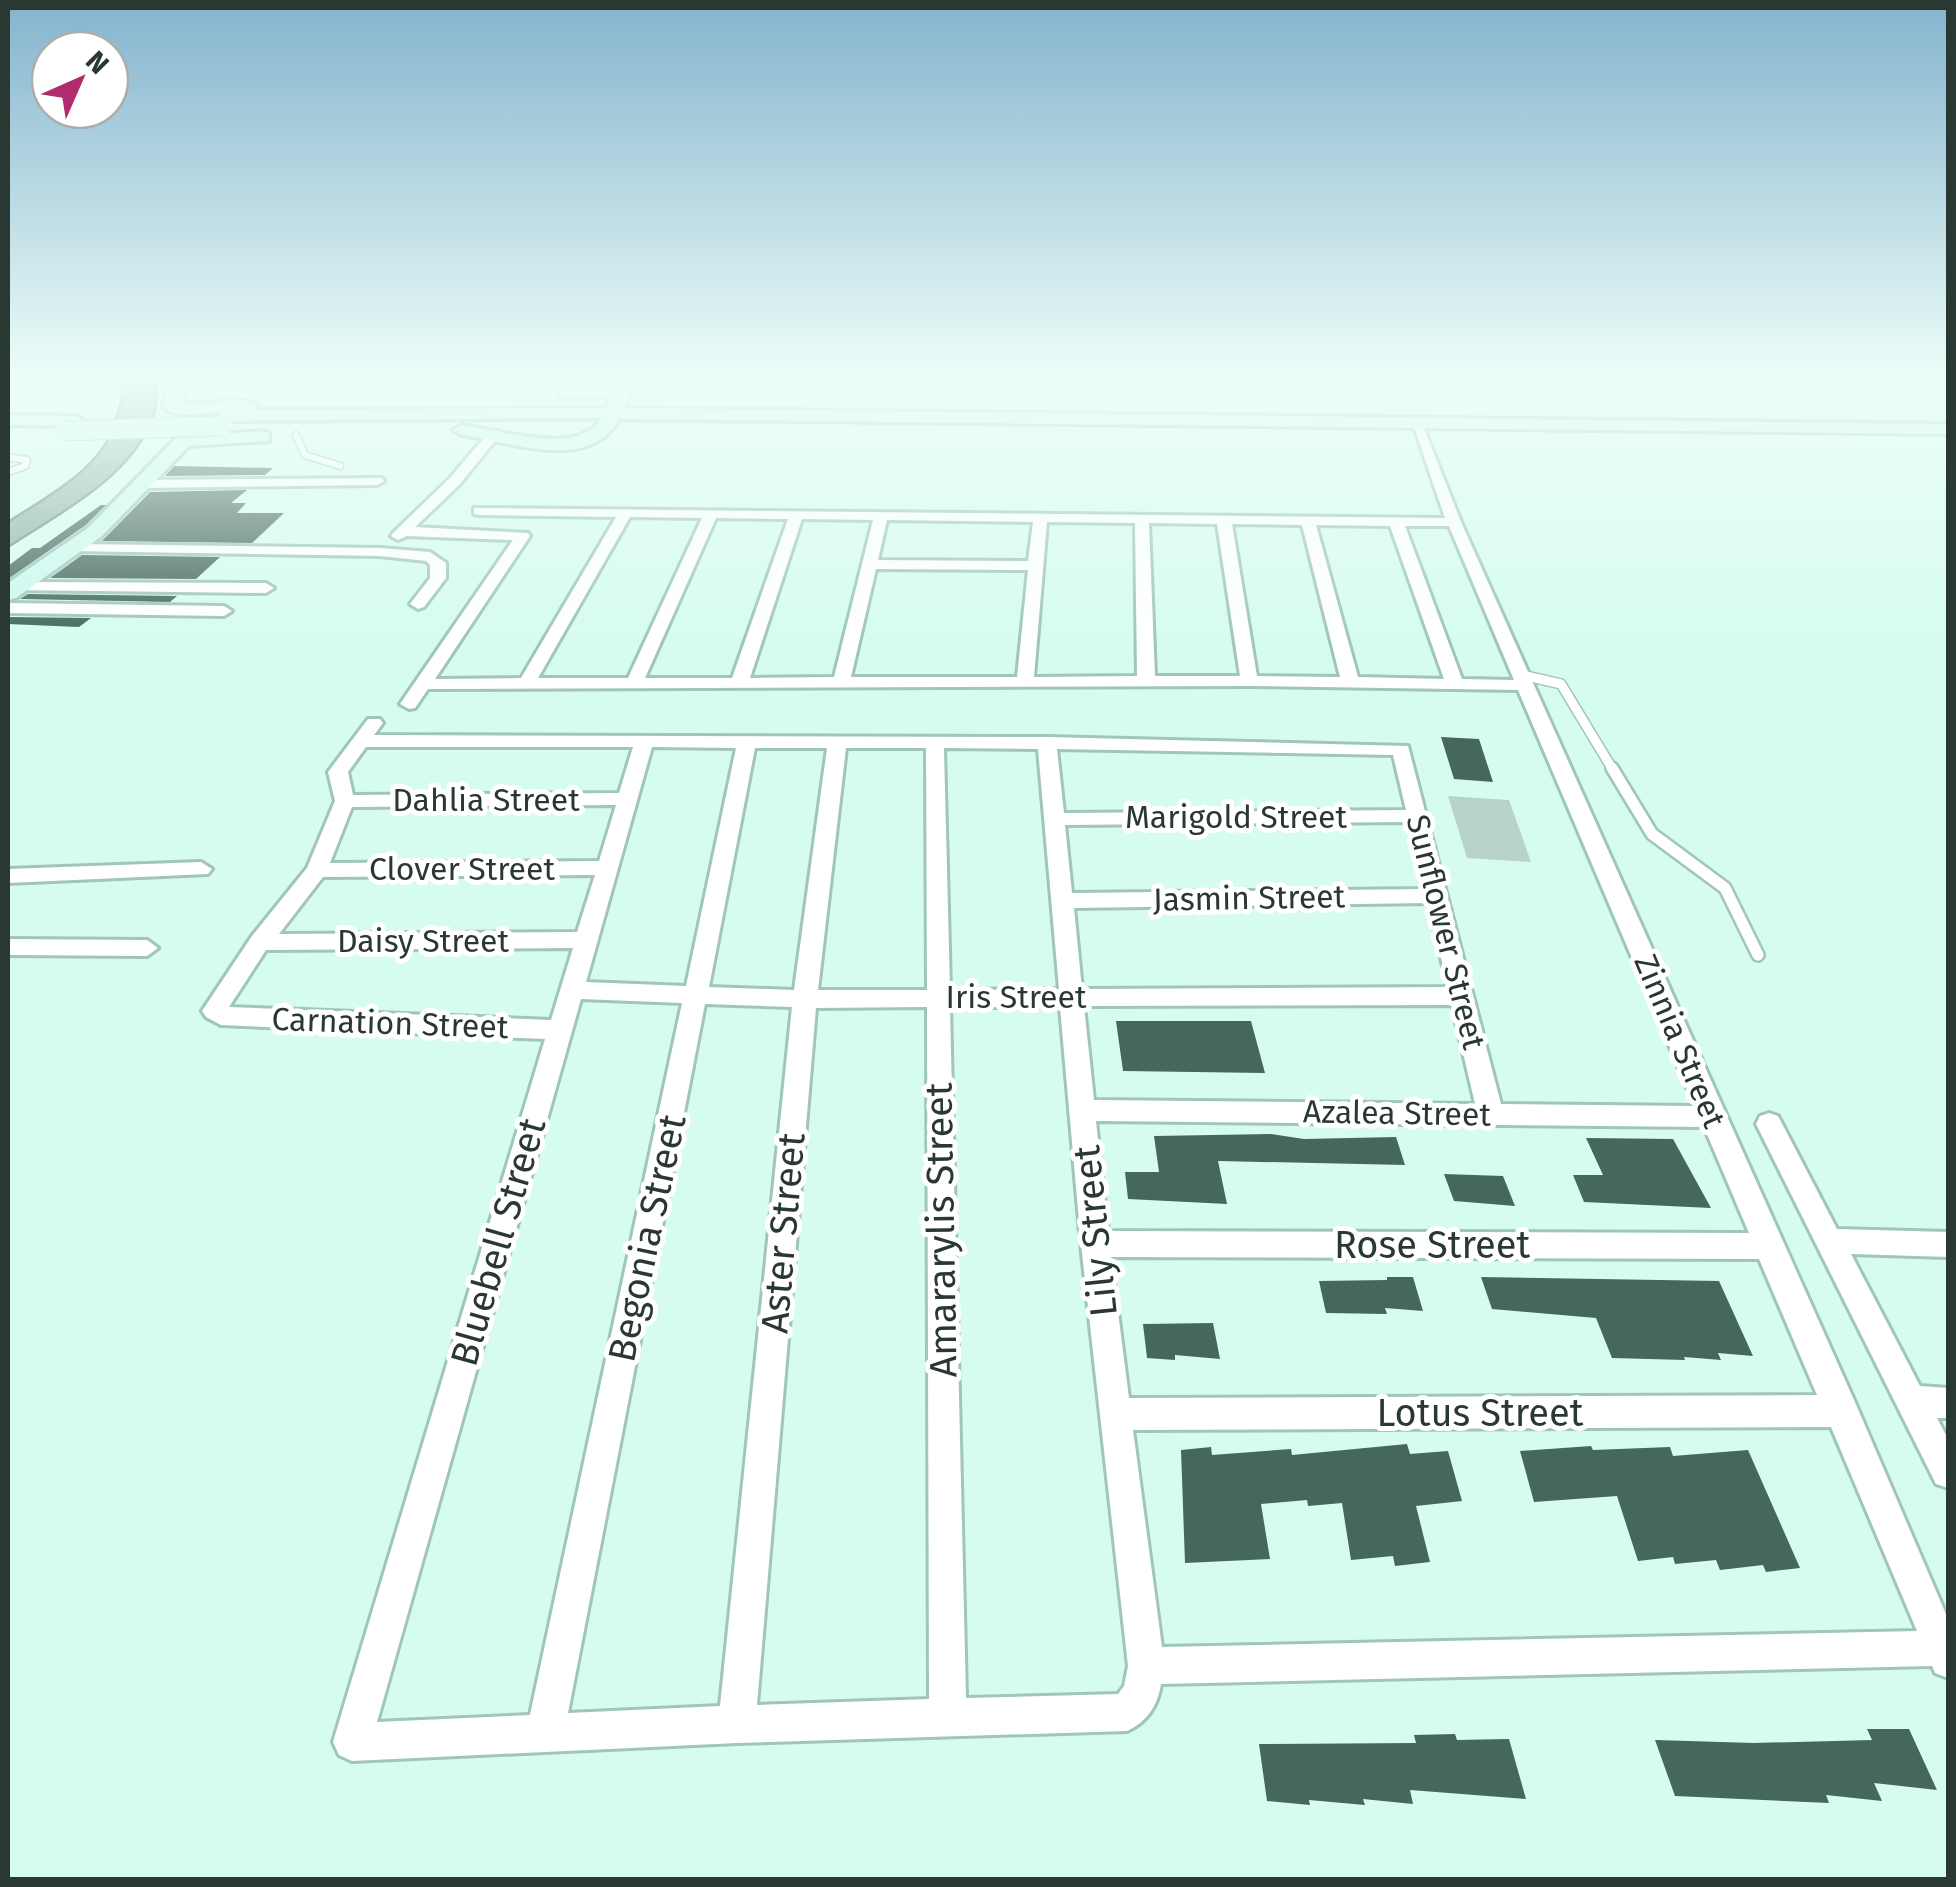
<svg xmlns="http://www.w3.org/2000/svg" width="1956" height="1887" font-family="'Fira Sans',sans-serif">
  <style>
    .green { fill: #b8d3ca }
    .water { fill: #8fb2a7; stroke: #708d84; stroke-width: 2.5 }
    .building { fill: #45675d }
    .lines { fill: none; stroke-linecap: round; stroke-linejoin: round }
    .lane-far2-casing { stroke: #a0c5ba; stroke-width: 9 }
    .lane-far1-casing { stroke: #a0c5ba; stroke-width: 12 }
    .lane-casing { stroke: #a0c5ba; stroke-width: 16 }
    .street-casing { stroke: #a0c5ba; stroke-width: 6 }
    .secondary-casing { stroke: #a0c5ba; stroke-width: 6 }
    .lane-far2 { stroke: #fff; stroke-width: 6 }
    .lane-far1 { stroke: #fff; stroke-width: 9 }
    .lane { stroke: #fff; stroke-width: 11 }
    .street { fill: #fff; fill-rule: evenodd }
    .secondary { fill: #ccf9ee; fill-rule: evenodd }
    .secondary-bridge-casing { stroke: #a0c5ba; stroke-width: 21; stroke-linecap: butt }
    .secondary-bridge { stroke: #ccf9ee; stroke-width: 19 }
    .labels { text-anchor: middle; stroke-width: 10; stroke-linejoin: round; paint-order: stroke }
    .street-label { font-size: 32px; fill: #293833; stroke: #fff }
    .near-street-label { font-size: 38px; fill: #293833; stroke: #fff }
  </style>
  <rect width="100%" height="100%" fill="#d6fcf0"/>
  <path class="green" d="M1448,796L1509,800L1531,862L1467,858Z"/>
  <path class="water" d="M119,377H156C156,390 158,405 153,417C131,478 58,514 8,547V522C49,495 106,467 117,416C121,402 124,391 119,377Z"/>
  <path class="building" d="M174,466L273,468L265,475L165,476Z
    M247,490L231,503H246L237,513H284L252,543L102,541L150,492Z
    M101,505H106L86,525L8,579V566L32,548H40Z
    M82,555L220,557L196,579L50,578Z
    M28,594L177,596L170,602L20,599Z
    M8,617L91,618L79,627L8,624Z
    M1441,737L1479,739L1493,782L1454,779Z
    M1116,1021H1251L1265,1073L1123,1071Z
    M1271,1134L1304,1139L1396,1137L1405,1165L1218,1161L1227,1204L1128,1199L1125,1172H1159L1154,1136Z
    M1586,1138L1673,1139L1711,1208L1584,1202L1573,1175H1603Z
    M1444,1174L1503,1176L1515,1206L1454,1201Z
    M1387,1277H1413L1423,1311L1385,1308L1387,1314L1326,1313L1319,1281L1387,1280Z
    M1481,1277L1719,1281L1753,1356L1718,1353L1721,1360L1684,1357L1685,1360L1612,1358L1596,1318L1492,1309Z
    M1213,1323L1220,1359L1175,1355V1360L1147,1358L1143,1324Z
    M1407,1444L1410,1454L1448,1451L1462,1501L1416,1506L1430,1562L1395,1566L1393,1556L1351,1560L1342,1503L1308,1506L1307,1500L1261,1504L1270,1559L1185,1563L1181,1450L1211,1447L1212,1455L1291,1449L1292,1455Z
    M1591,1446L1593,1450L1670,1447L1673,1456L1748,1450L1800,1568L1766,1572L1763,1565L1720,1570L1716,1560L1675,1564L1673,1557L1638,1561L1617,1496L1534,1502L1520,1451Z
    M1867,1729H1909L1937,1790L1874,1783L1882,1801L1826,1795L1829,1803L1675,1796L1655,1740L1754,1743L1872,1740Z
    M1455,1734L1457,1740L1509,1739L1526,1799L1410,1790L1413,1804L1363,1799L1365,1805L1309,1800L1310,1805L1267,1801L1259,1744L1416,1743L1414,1735Z"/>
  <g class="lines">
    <defs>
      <path id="lane-far2" d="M618,391L639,377
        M296,435L305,455L340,466
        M8,457L27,460L25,466L8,472"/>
      <path id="lane-far1" d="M1522,675L1561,684L1613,770"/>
      <path id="lane" d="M1612,768L1652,834L1725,888L1758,955"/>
      <path id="street" d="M1411,418L1421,421L1461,522L1854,1400L1948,1619V1678L1935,1673L1932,1666L1161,1684C1158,1705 1147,1722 1127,1731L737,1743L352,1761L339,1755L333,1742L545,1039L221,1025L206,1017L202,1011L252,936L307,868L335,801L328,772L368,719H380L383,723L374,735L1047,737L1408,746L1501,1104L1695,1106L1518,690L1249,686L428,689L415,708L409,709L400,704L513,540L407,536L398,540L391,536L393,533L449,479L490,431H498V437L459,485L415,527L528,533L530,536L435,679L521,678L616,517L479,515L474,514V508L1445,518ZM630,517L702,518L628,678H538ZM716,518L788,519L732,678H645ZM802,519L873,520L834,677L750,678ZM887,520L1033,522L1028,561L878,560ZM1047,522L1135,523L1137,676L1034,677ZM1149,523L1217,524L1240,676H1155ZM1232,524L1302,525L1340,677L1257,676ZM1316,525L1390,526L1444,679L1358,677ZM1405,526H1449L1514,680L1462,679ZM876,569L1028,570L1017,677H851ZM366,747H633L619,793L353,795L348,772ZM652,747L736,748L686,986L586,982ZM755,748H827L794,990L709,987ZM846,748H926L927,990H818ZM944,748L1038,749L1059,989L950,990ZM1057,749L1393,755L1406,810L1064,813ZM616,805L599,861L330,863L352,807ZM1409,822L1425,889L1072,893L1065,825ZM595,875L577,932L279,934L323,877ZM1428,903L1448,987L1082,989L1074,908ZM573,948L551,1020L229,1007L266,950ZM581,999L682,1003L530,1715L377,1722ZM705,1004L792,1007L720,1706L568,1713ZM1452,1005L1475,1104L1094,1100L1084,1006ZM927,1007L929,1699L757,1705L816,1008ZM950,1007H1060L1081,1244L1128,1666L1124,1686L1118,1694L966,1698ZM1096,1121L1704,1127L1749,1233L1108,1231ZM1111,1257L1759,1259L1817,1395L1129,1398ZM1831,1427L1917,1631L1162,1647L1133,1430Z
        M382,478L384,481L377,485L139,488L132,484L139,480Z
        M77,544L380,548L430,552L446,563V578L424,607L418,609L410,604L430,578V565L426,561L380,556L72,551L70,548Z
        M16,582L266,583L274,588L266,593L10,590V584Z
        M8,603L224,606L232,611L224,616L8,613Z
        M201,862L212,869L208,874L8,883V869Z
        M8,939L147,940L158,948L147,956L8,955Z
        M1769,1113L1778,1116L1837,1229L1948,1232V1257L1851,1254L1920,1386L1948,1388V1418H1937L1948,1439V1488L1936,1484L1756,1124L1760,1116Z"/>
      <path id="secondary" d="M173,377H190L181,403L249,401L258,406L252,410L606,408L611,395L568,399L559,394C575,384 614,380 629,393L624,408L1948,424V434L619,419C590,473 511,442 462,435L453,430L462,425C499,430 579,457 602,418L226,421L220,420V412C201,413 175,420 162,406Z
        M8,415L76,416L85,421L76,426L8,425Z
        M263,431L269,433V441L189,446L102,536L16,598L8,600V583L88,528L177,437Z"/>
    </defs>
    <use href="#lane-far2" class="lane-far2-casing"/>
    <use href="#lane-far1" class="lane-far1-casing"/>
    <use href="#lane" class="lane-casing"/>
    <use href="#street" class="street-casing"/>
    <use href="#secondary" class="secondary-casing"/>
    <use href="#lane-far2" class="lane-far2"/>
    <use href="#lane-far1" class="lane-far1"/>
    <use href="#lane" class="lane"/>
    <use href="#street" class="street"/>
    <use href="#secondary" class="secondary"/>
    <defs>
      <path id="secondary-bridge" d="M64,431L222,426"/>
    </defs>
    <use href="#secondary-bridge" class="secondary-bridge-casing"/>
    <use href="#secondary-bridge" class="secondary-bridge"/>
  </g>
  <linearGradient id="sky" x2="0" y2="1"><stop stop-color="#84b3ce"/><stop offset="0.59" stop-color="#edfef8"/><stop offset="1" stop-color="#edfef8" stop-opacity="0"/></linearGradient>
  <rect width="1956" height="642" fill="url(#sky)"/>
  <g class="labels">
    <g class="street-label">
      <text x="486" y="811">Dahlia Street</text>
      <text x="1236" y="828">Marigold Street</text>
      <text x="462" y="880">Clover Street</text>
      <text transform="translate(1249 898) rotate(-1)" y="11">Jasmin Street</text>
      <text transform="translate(1446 932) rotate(76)" y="11">Sunflower Street</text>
      <text x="423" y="952">Daisy Street</text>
      <text x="1016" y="1008">Iris Street</text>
      <text transform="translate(390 1023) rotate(2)" y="11">Carnation Street</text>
      <text transform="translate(1680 1041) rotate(67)" y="11">Zinnia Street</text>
      <text transform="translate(1397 1113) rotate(1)" y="11">Azalea Street</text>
    </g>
    <g class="near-street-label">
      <text transform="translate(941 1230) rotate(-91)" y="13">Amararylis Street</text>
      <text transform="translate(1095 1231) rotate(-96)" y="13">Lily Street</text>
      <text transform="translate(783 1233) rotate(-85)" y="13">Aster Street</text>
      <text transform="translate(647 1238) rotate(-78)" y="13">Begonia Street</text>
      <text transform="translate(498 1242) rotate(-74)" y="13">Bluebell Street</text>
      <text x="1432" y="1258">Rose Street</text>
      <text x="1480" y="1426">Lotus Street</text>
    </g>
  </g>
  <rect width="1956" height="1887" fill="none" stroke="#293833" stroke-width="20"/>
  <g transform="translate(80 80) rotate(45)"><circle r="48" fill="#ffffff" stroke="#a9afad" stroke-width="2.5"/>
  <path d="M0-8L18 38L0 25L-18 38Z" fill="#b12b6f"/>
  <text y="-15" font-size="28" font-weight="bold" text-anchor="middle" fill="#293833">N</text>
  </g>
</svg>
